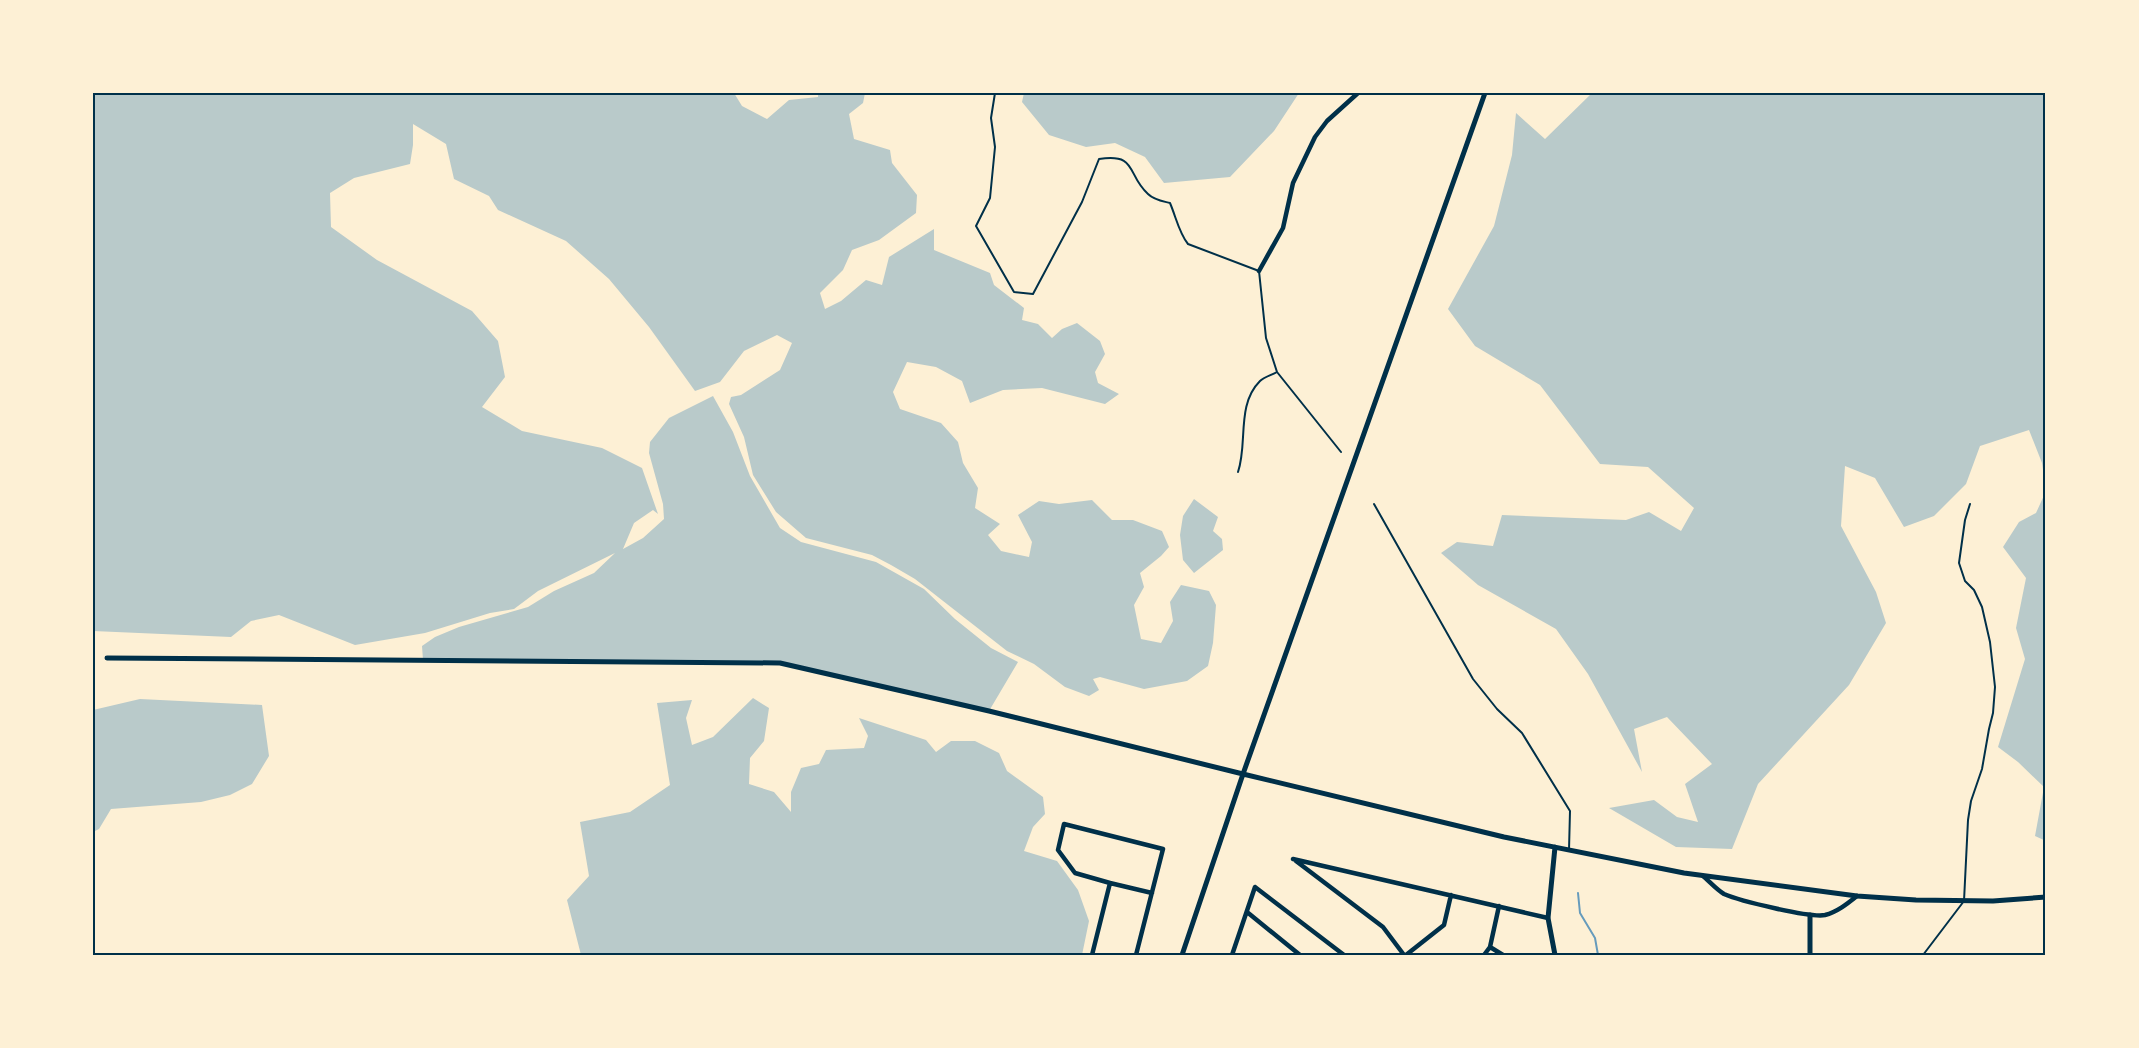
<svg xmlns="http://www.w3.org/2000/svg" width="2139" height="1048" font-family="Signika,sans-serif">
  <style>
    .green { fill: #b9caca }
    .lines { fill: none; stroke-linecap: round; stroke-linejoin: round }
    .stream { stroke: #669bbc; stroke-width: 2 }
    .service { stroke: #003049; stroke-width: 2 }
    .minor { stroke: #003049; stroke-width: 4.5 }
    .tertiary { stroke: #003049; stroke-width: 5 }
    .neatline { fill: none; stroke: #003049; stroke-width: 2 }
  </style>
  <rect width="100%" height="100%" fill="#fdf0d5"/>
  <path class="green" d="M93,93H734L742,106L767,119L789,100L818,97V93H865L863,103L849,114L854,139L890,150L892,163L917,195L916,213L879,240L852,250L843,270L820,293L825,309L841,301L866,280L882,285L889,257L934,229V250L990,273L994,285L1024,308L1022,320L1038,324L1052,338L1062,329L1077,323L1100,341L1105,354L1095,372L1098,383L1119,394L1105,404L1042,388L1003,390L970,403L962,381L936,367L907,362L893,392L900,409L941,423L958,442L963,463L978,488L975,508L1000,524L988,535L1001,551L1029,557L1032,542L1018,515L1039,501L1059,504L1092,500L1112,520H1133L1162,531L1169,547L1161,556L1140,573L1144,587L1134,605L1141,639L1161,643L1173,621L1170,602L1181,585L1209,591L1216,605L1213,643L1208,666L1187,681L1144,689L1100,677L1093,679L1099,690L1089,696L1065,687L1034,664L1007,651L915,579L891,565L872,555L806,538L776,512L753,475L744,437L729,404L731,397L741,395L780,370L792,343L777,335L744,351L720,382L695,391L649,327L609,279L566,241L498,210L489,196L454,179L446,144L413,124V145L410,164L354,178L330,193L331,227L377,260L472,311L498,341L505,377L482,407L522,431L602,448L642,468L658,514L653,510L634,523L623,549L643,538L664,519L663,504L649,453L650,442L669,418L713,396L733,432L750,476L780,528L801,542L876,562L924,589L955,619L991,648L1018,662L989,711L780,663L423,660L422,646L435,637L459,627L528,607L554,591L594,573L615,553L538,591L514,609L490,613L425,633L355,645L279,615L251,621L231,637L93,631Z
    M1024,93H1299L1274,131L1230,177L1164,183L1145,157L1115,143L1086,147L1049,135L1022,102Z
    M1592,93H2046V841L2035,836L2044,787L2018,762L1998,747L2025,659L2016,628L2026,578L2003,547L2019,522L2036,513L2046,491L2042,463L2029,430L1980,446L1966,484L1934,516L1904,527L1875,478L1845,466L1841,526L1876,592L1886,623L1849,685L1758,784L1732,849L1676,847L1609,808L1654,800L1677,817L1698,822L1685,784L1712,764L1667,717L1634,729L1642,772L1588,674L1556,629L1478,585L1441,553L1457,542L1493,546L1502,515L1626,520L1649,512L1681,531L1694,508L1648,467L1600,464L1540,385L1475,346L1448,309L1494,226L1512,155L1516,113L1545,139Z
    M1194,499L1218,517L1213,531L1222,539L1223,550L1194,573L1183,560L1180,535L1183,516Z
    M753,698L769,708L764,741L750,758L749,784L774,792L791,812V792L801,768L819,764L826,750L864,748L868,736L859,718L926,740L936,752L951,741H975L999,753L1007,771L1043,797L1045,814L1033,827L1024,851L1057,861L1078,890L1089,921L1082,955H581L567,900L589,876L580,822L630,812L670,785L657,703L692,700L686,718L692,745L713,737Z
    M140,699L262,705L269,756L252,784L230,795L201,802L111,809L99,829L93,832V710Z"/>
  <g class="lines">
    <path class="stream" d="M1578,893L1580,913L1595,938L1598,955"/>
    <path class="service" d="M995,93L991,118L995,147L990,198L976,226L1014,292L1033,294L1082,202L1099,159C1138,153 1126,174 1148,194C1154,200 1162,201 1170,203C1176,217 1179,233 1188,244L1259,271L1266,338L1277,372L1341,452
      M1238,472C1248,443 1236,405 1260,381C1264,377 1272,375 1277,372
      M1374,504L1473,679L1497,709L1522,733L1570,811L1569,850
      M1923,955L1964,901L1968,820L1971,801L1982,769L1989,729L1993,713L1995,687L1990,642L1982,607L1974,590L1965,581L1959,563L1965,520L1970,504"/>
    <path class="minor" d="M1259,271L1283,228L1293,183L1315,137L1327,121L1358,93
      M1293,859L1548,918
      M1296,861L1383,927L1404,955
      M1703,876C1709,881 1717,890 1724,894C1740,901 1810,918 1825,915C1837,912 1847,904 1857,896
      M1110,883L1152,893
      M1247,912L1300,955
      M1490,947L1503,955
      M1092,955L1110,883L1075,873L1058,850L1064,824L1163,849L1136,955
      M1232,955L1255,887L1344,955
      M1406,955L1444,925L1451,895
      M1484,955L1490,947L1499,906"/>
    <path class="tertiary" d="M107,658L780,663L989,711L1243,774L1504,837L1684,873L1857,896L1916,900L1993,901L2046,897
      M1555,847L1548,918L1555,955
      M1182,955L1243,774L1485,93
      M1810,955V915"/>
  </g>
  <rect width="2139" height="1048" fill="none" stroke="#fdf0d5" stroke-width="189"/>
  <rect x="94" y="94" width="1950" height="860" class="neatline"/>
</svg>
